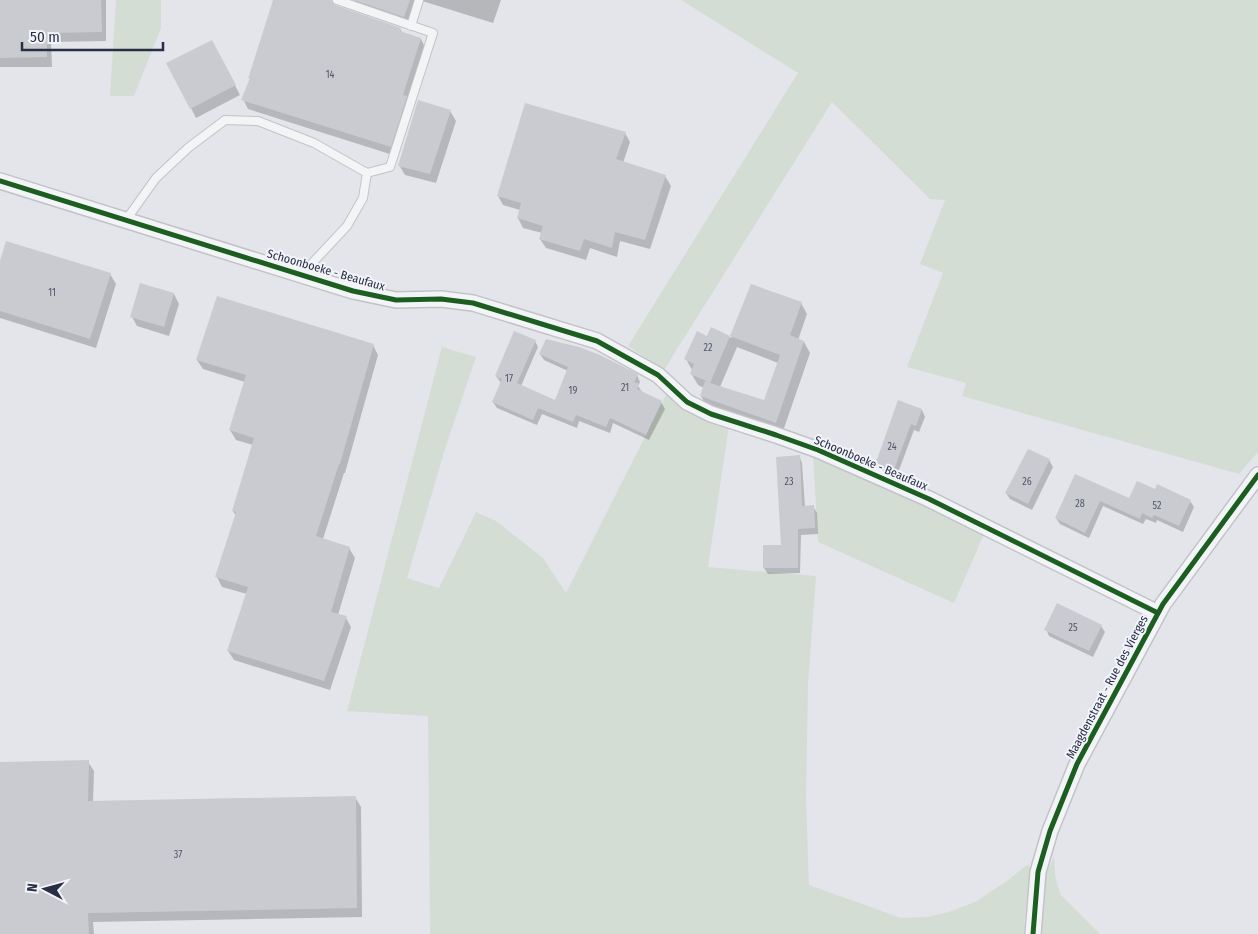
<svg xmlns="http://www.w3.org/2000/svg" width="1258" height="934" font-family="'Fira Sans Condensed',sans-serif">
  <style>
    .green { fill: #d3ddd4 }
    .shadow { fill: #0003; fill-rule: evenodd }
    .building { fill: #cacbd1; fill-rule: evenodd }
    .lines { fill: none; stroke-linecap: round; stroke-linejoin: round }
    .service-casing { stroke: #c2c3c8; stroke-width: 10 }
    .minor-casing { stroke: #c2c3c8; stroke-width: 18 }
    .service { stroke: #f3f4f6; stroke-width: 8 }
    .minor { stroke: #f3f4f6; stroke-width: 15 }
    .cycleway-casing { stroke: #f2f4f9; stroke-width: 8 }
    .cycleway { stroke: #1b5e20; stroke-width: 5 }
    .labels { text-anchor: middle; stroke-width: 4; stroke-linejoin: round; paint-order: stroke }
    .number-label { font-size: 10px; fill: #52586a }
    .street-label { font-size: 12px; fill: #282f45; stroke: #f2f4f9 }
  </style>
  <rect width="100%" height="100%" fill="#e4e5ea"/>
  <path class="green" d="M116,0H161V28L134,96H110Z
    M681,0H1258V452L1239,474L962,396L966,383L907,367L943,273L920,264L945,200L930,199L832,102L664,370L628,346L798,73Z
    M442,347L476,357L445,449L407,578L439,588L476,512L496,521L543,558L566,593L668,391L729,426L708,567L816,576L808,684L806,800L809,885L901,918L927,917L949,912L975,902L1007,881L1024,867L1029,865L1031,871L1025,912L1024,934H430L428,716L347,711Z
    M813,455L984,534L954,603L818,542Z
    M1054,856L1055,875L1060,894L1100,934H1040L1044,880Z"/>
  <path class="shadow" d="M0,0H106V41L51,42L52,67H0Z
    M275,0H297L400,29L403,34L421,39L426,49L396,156L248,109L243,99L250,80V79Z
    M354,0H418L410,26L359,9Z
    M419,0H501L493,23Z
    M217,51L240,95L196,118L191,108Z
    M450,111L456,121L436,183L405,175L399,165Z
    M625,133L630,142L623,163L665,176L671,186L650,249L620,241L617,257L590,248L586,260L546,248L540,239L542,233L523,228L518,218L520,210L503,205L498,196Z
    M0,266L110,274L116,284L96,348L0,318Z
    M752,286L801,303L807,314L798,340L804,342L810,353L782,434L708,408L701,396L704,388L698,385L691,373L692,370L686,359L708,338L712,329L731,338ZM737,347L778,363L765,402L720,387Z
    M174,294L179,304L169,336L137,326L132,317Z
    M535,341L538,347L521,386L556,401L568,371L544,360L540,354L637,375L640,382L638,386L642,392L661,402L665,409L649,440L613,423L610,433L579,421L577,428L542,414L537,425L497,408L493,402L501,383L496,376Z
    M373,345L378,355L345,473H344L323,539L349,548L355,558L338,615L346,618L351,627L330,690L234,660L228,651L247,594L222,587L217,577L236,516L233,511L253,445L236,440L230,430L245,382L203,369L197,360Z
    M899,402L922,410L925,417L919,432L914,430L896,478L880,471L876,465Z
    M799,456L802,463L805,507L813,506L817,513L818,534L801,535L800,573L768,574L764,568L782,546Z
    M1049,460L1053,467L1032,510L1010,499L1006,493Z
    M1076,475L1129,500L1156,491L1190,501L1194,507L1183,532L1157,520L1156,523L1146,519L1143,524L1103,506L1089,538L1060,524L1056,518Z
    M1101,626L1105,632L1093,657L1049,636L1046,629Z
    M88,762L94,771L93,802L355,797L361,807L362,917L93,922L94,934H0V763Z"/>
  <path class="building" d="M0,0H101L102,32L47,33V57L0,58Z
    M273,0H331L335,5L401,28L400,31L421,38L403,95L407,96L391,147L241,100L250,78L248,79Z
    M354,0H410L404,17Z
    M212,40L236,85L190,109L166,63Z
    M418,100L451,110L430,174L398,166Z
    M525,103L626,132L616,159L666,175L645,240L615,232L612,248L584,239L580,251L566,247L539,239L543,226L517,218L521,203L497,196Z
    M6,241L111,273L90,339L0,311V261Z
    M140,283L174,293L164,327L130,317Z
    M751,284L802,302L790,335L804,341L776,423L700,396L705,381L709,382L690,374L694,364L684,359L697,331L707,336L711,327L730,336ZM730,336L780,355L764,400L710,383Z
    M217,296L374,344L340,464H339L316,536L350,547L331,612L347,616L324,681L227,651L248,587L215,577L236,512L232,511L254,438L229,430L246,375L196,360Z
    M514,331L536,340L517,383L555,400L568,367L539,354L546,339L579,347L600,355L638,374L634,382L639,384L637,389L662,401L646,435L610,418L606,427L576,415L573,422L538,408L533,420L492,402L502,379L495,376Z
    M898,400L922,409L916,426L911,424L893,472L875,465Z
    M1028,449L1050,459L1028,504L1005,493Z
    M800,455L802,506L814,505L815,528L798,529V568H763V545H781L776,457Z
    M1075,474L1129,498L1137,481L1155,489L1157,484L1191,500L1179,526L1154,515L1152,518L1142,513L1140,519L1100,501L1085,533L1055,518Z
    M1057,603L1102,625L1089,651L1044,630Z
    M89,760L88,801L356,796L357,908L88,913L89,934H0V762Z"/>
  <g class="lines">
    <defs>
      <path id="service" d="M337,0L433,33L390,167L367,173
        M411,26L419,0
        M126,220L156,178L188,148L225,120L258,121L314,143L367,173L363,198L347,226L301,275"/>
      <path id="minor" d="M0,181L353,291L396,300L441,299L473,303L597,341L658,375L687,402L711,414L776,435L818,450L929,499L1158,613
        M1033,934L1038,872L1050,831L1077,764L1163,604L1258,475"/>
    </defs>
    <use href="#service" class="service-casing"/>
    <use href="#minor" class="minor-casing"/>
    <use href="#service" class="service"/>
    <use href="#minor" class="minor"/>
    <defs>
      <path id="cycleway" d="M0,181L353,291L396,300L441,299L473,303L597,341L658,375L687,402L711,414L776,435L818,450L929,499L1158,613
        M1033,934L1038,872L1050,831L1077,764L1163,604L1258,475"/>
    </defs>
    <use href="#cycleway" class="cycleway-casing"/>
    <use href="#cycleway" class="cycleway"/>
  </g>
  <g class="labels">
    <g class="number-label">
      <text x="330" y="78">14</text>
      <text x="52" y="296">11</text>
      <text x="708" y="351">22</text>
      <text x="509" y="382">17</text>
      <text x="625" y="391">21</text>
      <text x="573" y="394">19</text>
      <text x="892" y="450">24</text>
      <text x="789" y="485">23</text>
      <text x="1027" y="485">26</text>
      <text x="1080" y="507">28</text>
      <text x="1157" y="509">52</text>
      <text x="1073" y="631">25</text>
      <text x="178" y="858">37</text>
    </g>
    <g class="street-label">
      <text transform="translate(326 270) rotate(16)" y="4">Schoonboeke - Beaufaux</text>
      <text transform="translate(871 463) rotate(23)" y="4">Schoonboeke - Beaufaux</text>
      <text transform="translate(1107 687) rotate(-62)" y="4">Maagdenstraat - Rue des Vierges</text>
    </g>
  </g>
  <g transform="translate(45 889) rotate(276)" stroke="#f2f4f9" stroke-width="4" paint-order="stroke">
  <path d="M0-4L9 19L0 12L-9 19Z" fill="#282f45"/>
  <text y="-8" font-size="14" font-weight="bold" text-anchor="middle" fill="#282f45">N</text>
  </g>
  <path d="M22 42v8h141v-8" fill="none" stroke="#282f45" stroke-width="2.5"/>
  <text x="30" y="42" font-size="15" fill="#282f45" stroke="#f2f4f9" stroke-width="4" paint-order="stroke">50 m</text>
</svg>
